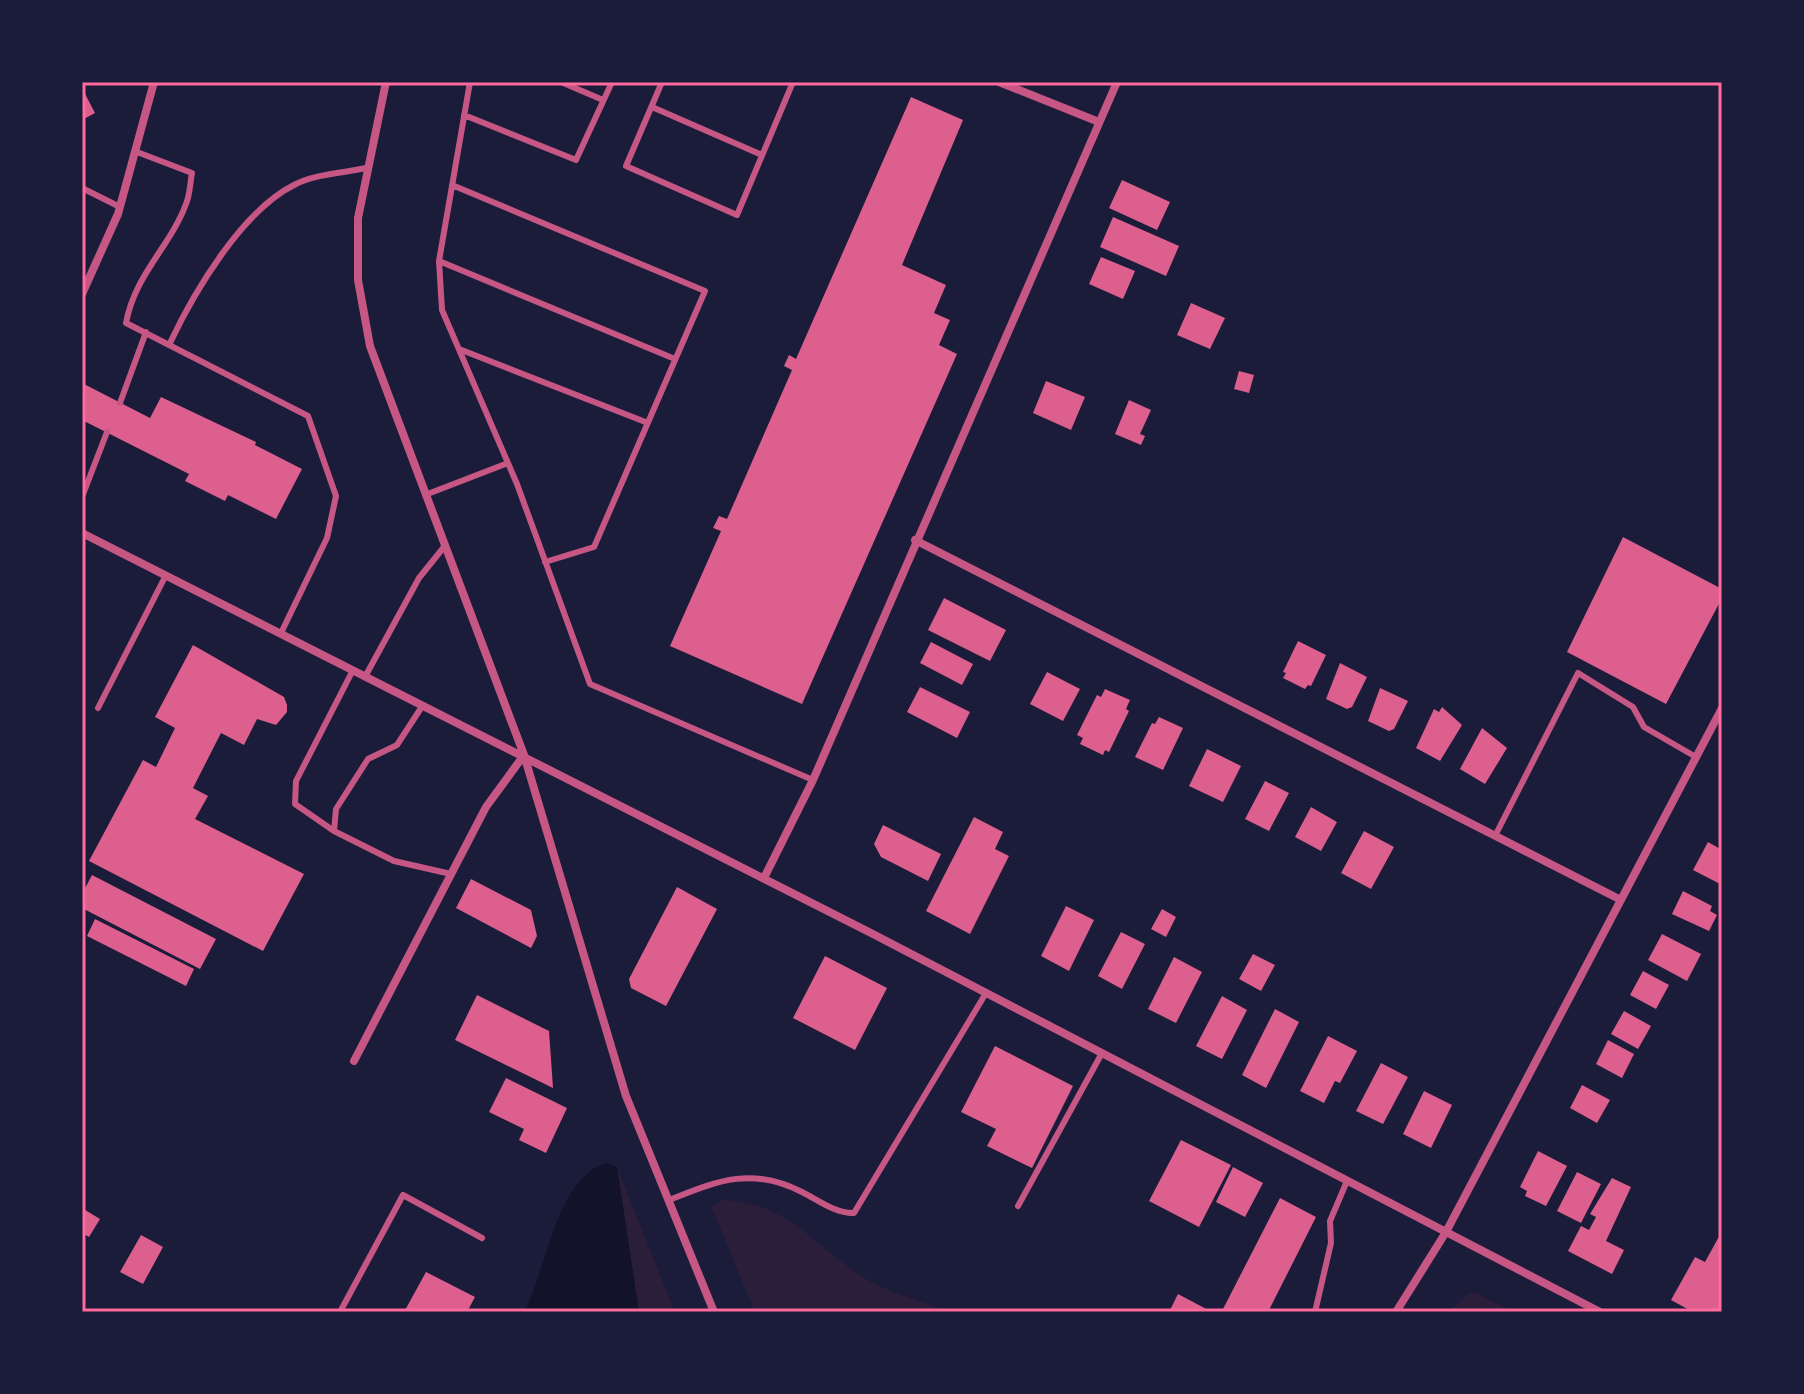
<svg xmlns="http://www.w3.org/2000/svg" width="1804" height="1394" font-family="Montserrat,sans-serif">
  <style>
    .green { fill: #2a1e3b }
    .water { fill: #12122b }
    .building { fill: #dd5f8e }
    .lines { fill: none; stroke-linecap: round; stroke-linejoin: round }
    .service { stroke: #c65784; stroke-width: 6 }
    .minor { stroke: #c65784; stroke-width: 8 }
    .neatline { fill: none; stroke: #ff6b9d; stroke-width: 3 }
  </style>
  <rect width="100%" height="100%" fill="#1b1b3a"/>
  <path class="green" d="M617,1167L675,1312H639Z
    M722,1200C783,1202 808,1238 854,1271C881,1291 918,1300 950,1312H755L711,1206Z
    M1476,1293L1513,1312H1448L1468,1294Z"/>
  <path class="water" d="M606,1163L617,1167L639,1312H524C547,1270 555,1179 606,1163Z"/>
  <path class="building" d="M82,88L95,113L82,120Z
    M911,97L963,120L902,265L946,285L934,313L950,320L939,345L957,354L802,704L670,646L721,531L713,528L719,516L727,519L792,370L784,366L789,355L796,359Z
    M1122,180L1170,202L1157,230L1109,208Z
    M1113,217L1179,246L1166,276L1100,247Z
    M1101,257L1135,271L1123,299L1089,284Z
    M1191,303L1225,318L1210,349L1177,335Z
    M1239,371L1254,375L1249,393L1234,389Z
    M1046,381L1085,397L1071,430L1033,413Z
    M82,383L150,418L161,397L256,442L255,445L302,469L276,519L228,495L225,501L185,481L189,474L82,420Z
    M1129,400L1151,410L1140,434L1145,436L1141,445L1115,434Z
    M1623,537L1722,589V598L1666,704L1567,652Z
    M944,598L1006,630L990,661L928,630Z
    M1298,641L1326,655L1311,686L1308,685L1305,689L1283,678L1286,673L1283,672Z
    M931,642L973,664L962,685L920,663Z
    M193,645L284,697L287,705V712L276,725L257,719L244,745L221,733L193,788L208,796L195,819L304,874L263,951L89,861L143,760L156,767L175,728L155,717Z
    M1340,663L1367,677L1352,707L1347,709L1326,699Z
    M1047,672L1080,689L1063,721L1030,704Z
    M920,687L970,712L957,738L907,712Z
    M1380,688L1408,701L1394,729L1389,731L1368,721Z
    M1105,689L1130,700L1126,709L1129,711L1109,752L1105,750L1103,755L1080,744L1083,738L1077,735L1097,695L1101,697Z
    M1442,707L1462,725L1440,761L1416,748L1434,709L1439,712Z
    M1159,717L1183,728L1163,770L1135,757L1152,723L1155,724Z
    M1482,728L1507,748L1485,784L1460,769Z
    M1207,749L1241,766L1223,802L1189,786Z
    M1265,781L1289,793L1269,831L1245,819Z
    M1311,807L1337,822L1321,851L1295,837Z
    M974,817L1003,832L995,849L1009,856L970,934L926,911Z
    M883,825L941,854L928,881L881,857L874,844Z
    M1364,831L1394,847L1371,889L1341,873Z
    M1708,842L1722,850V885L1693,870Z
    M92,875L216,939L200,969L82,908V894Z
    M471,879L531,910L537,936L531,948L456,908Z
    M677,887L717,909L666,1006L631,988L629,979Z
    M1683,891L1712,906L1710,911L1717,915L1709,931L1672,914Z
    M1066,906L1094,920L1069,971L1041,956Z
    M1162,909L1176,917L1166,937L1151,929Z
    M95,919L194,969L186,986L87,936Z
    M1121,932L1145,944L1122,989L1098,976Z
    M1662,934L1701,954L1687,981L1648,960Z
    M1253,954L1275,965L1261,991L1239,979Z
    M825,956L887,988L855,1050L793,1018Z
    M1174,957L1202,972L1176,1023L1148,1009Z
    M1643,971L1669,985L1656,1009L1630,995Z
    M477,995L549,1031L553,1088L455,1040Z
    M1222,996L1247,1010L1222,1059L1196,1046Z
    M1275,1009L1299,1022L1266,1088L1242,1075Z
    M1624,1011L1651,1026L1638,1049L1611,1034Z
    M1328,1036L1357,1051L1340,1083L1335,1081L1324,1103L1300,1091Z
    M1608,1040L1634,1054L1622,1078L1596,1064Z
    M995,1046L1073,1086L1032,1168L987,1146L996,1129L961,1112Z
    M1381,1063L1408,1077L1383,1124L1356,1111Z
    M506,1078L567,1108L546,1153L519,1140L524,1129L489,1112Z
    M1582,1085L1610,1100L1597,1123L1570,1108Z
    M1424,1091L1452,1105L1431,1148L1403,1134Z
    M1181,1140L1231,1165L1199,1227L1149,1201Z
    M1538,1151L1567,1166L1546,1206L1525,1196L1527,1191L1520,1187Z
    M1233,1167L1263,1183L1245,1217L1216,1202Z
    M1577,1172L1601,1184L1581,1223L1557,1211Z
    M1612,1178L1631,1187L1606,1241L1624,1250L1612,1274L1568,1251L1581,1226L1589,1230L1596,1217L1590,1214Z
    M1280,1198L1316,1217L1268,1312H1228L1223,1309Z
    M82,1208L100,1219L89,1237L82,1233Z
    M1722,1231V1312H1693L1671,1300L1695,1257L1705,1262Z
    M141,1235L163,1247L143,1284L120,1272Z
    M426,1272L475,1297L467,1312H404Z
    M1178,1294L1212,1312H1169Z"/>
  <g class="lines">
    <path class="service" d="M470,82L439,261L442,310L517,484L590,684L813,780
      M561,82L603,100
      M662,82L626,166L737,215L793,82
      M652,107L762,155
      M464,115L576,160L612,82
      M137,152L192,173C190,183 190,195 186,204C170,247 135,274 126,323L308,416L336,496L327,538L281,633
      M452,185L705,291L594,547L545,562
      M82,188L120,207
      M439,261L675,359
      M170,343C194,292 242,211 294,185C314,174 344,173 366,168
      M459,349L648,423
      M120,403L146,332
      M425,495L508,463
      M82,497L107,432
      M366,675L419,578L444,547
      M423,705L397,745L368,759L336,809L334,831L394,861L451,874
      M98,708L166,575
      M334,831L295,804L296,781L353,670
      M1496,834L1578,673L1633,707L1644,727L1696,757
      M669,1200C717,1181 751,1166 802,1192C818,1200 836,1214 854,1213L986,993
      M1018,1206L1102,1053
      M340,1312L403,1195L482,1238
      M1315,1312L1331,1243L1330,1221L1347,1181"/>
    <path class="minor" d="M386,82L358,218V280L370,346L524,755L626,1096L714,1312
      M999,82L1099,122
      M82,294L118,214L154,82
      M82,533L871,933L1600,1312
      M915,540L1621,900
      M764,878L813,780L1117,82
      M354,1061L486,807L524,755
      M1396,1312L1446,1232L1722,708"/>
  </g>
  <rect width="1804" height="1394" fill="none" stroke="#1b1b3a" stroke-width="168"/>
  <rect x="84" y="84" width="1636" height="1226" class="neatline"/>
</svg>
